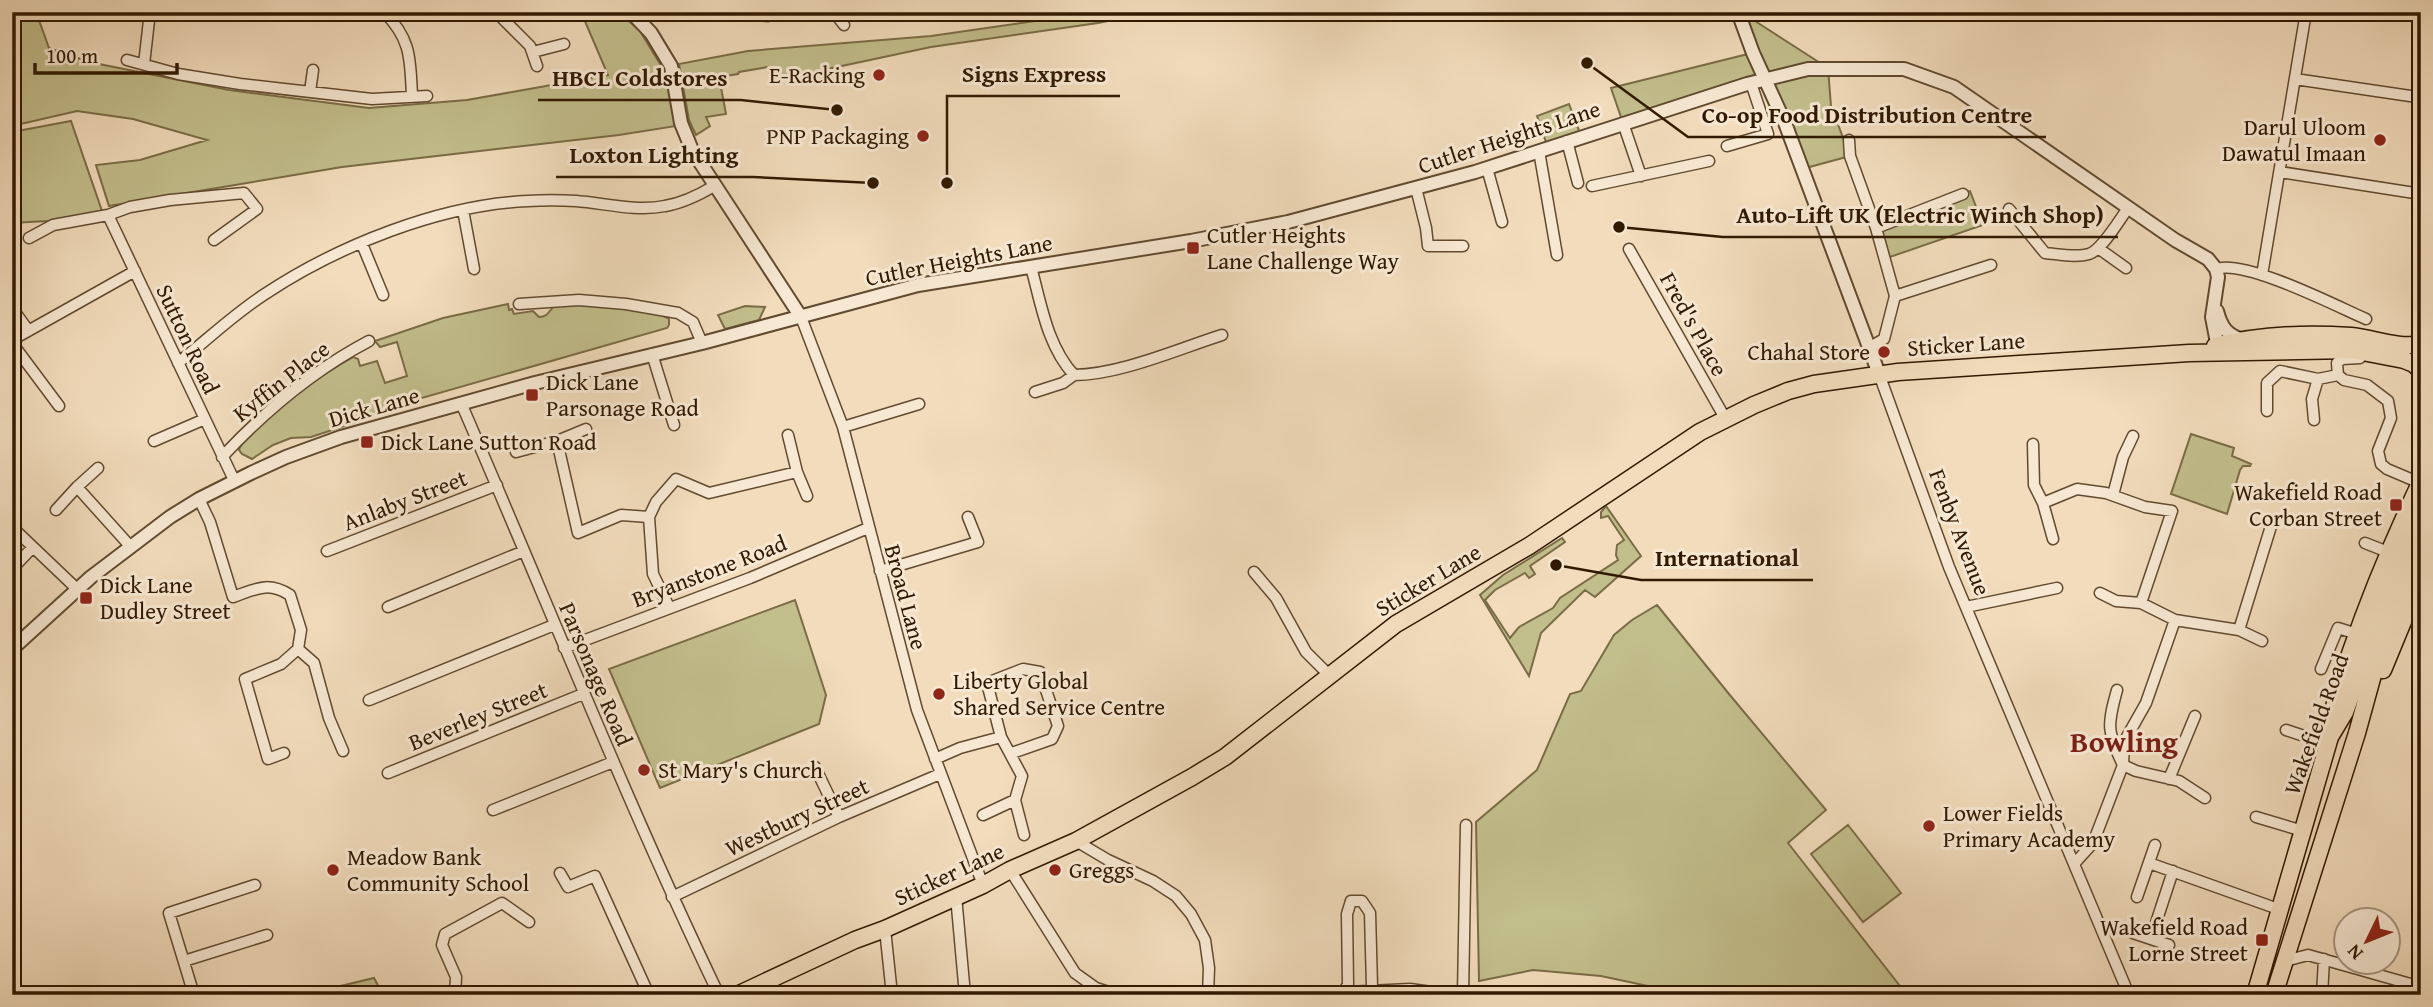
<svg xmlns="http://www.w3.org/2000/svg" width="2433" height="1007" font-family="'Gentium Book Plus',serif">
  <style>
    .green { fill: #c2be8c; stroke: #7a6c46; stroke-width: 2 }
    .lines { fill: none; stroke-linecap: round; stroke-linejoin: round }
    .minor-casing { stroke: #614a2f; stroke-width: 13 }
    .tertiary-casing { stroke: #614a2f; stroke-width: 16 }
    .primary-casing { stroke: #311900; stroke-width: 19 }
    .trunk-casing { stroke: #311900; stroke-width: 19 }
    .minor { stroke: #f7e8d3; stroke-width: 10 }
    .tertiary { stroke: #f7e8d3; stroke-width: 12 }
    .primary { stroke: #f2dcbc; stroke-width: 16 }
    .trunk { stroke: #f2dcbc; stroke-width: 16 }
    .poi-dot { fill: #8f2418; stroke: #f7e8d3; stroke-width: 2.5 }
    .labels { text-anchor: middle; stroke-width: 6; stroke-linejoin: round; paint-order: stroke }
    .poi-label { font-size: 23px; fill: #311900; stroke: #f7e8d3; text-anchor: start }
    .street-label { font-size: 23px; fill: #311900; stroke: #f7e8d3 }
    .district-label { font-size: 30px; font-weight: bold; fill: #7a1f14; stroke: #f7e8d3 }
    .leader { fill: none; stroke: #311900; stroke-width: 2.5 }
    .callout-dot { fill: #311900; stroke: #f7e8d3; stroke-width: 2.5 }
    .callout-label { font-size: 24px; text-anchor: middle; font-weight: bold; fill: #311900; stroke: #f7e8d3; stroke-width: 6; stroke-linejoin: round; paint-order: stroke }
  </style>
  <rect width="100%" height="100%" fill="#f2dcbc"/>
  <filter id="stains"><feTurbulence type="fractalNoise" baseFrequency=".00286" numOctaves="4"/><feColorMatrix values="0 0 0 0 .2 0 0 0 0 .09 0 0 0 0 .02 0 0 0 .5 -.17"/></filter>
  <radialGradient id="worn" r=".72"><stop offset=".6" stop-color="#630" stop-opacity="0"/><stop offset="1" stop-color="#630" stop-opacity=".3"/></radialGradient>
  <path class="green" d="M12,12H36L49,48L89,62L229,90L369,108L467,100L608,75L581,12H619L640,31L668,77L676,126L619,135L342,167L109,206L96,165L140,160L207,140L133,119L77,111L12,126Z
    M1063,12H1153L1098,23L931,47L771,81L768,67L739,72L738,74L719,77L726,114L706,117L710,126L696,135L689,120L679,64L748,51L931,36L1063,17Z
    M1741,12L1828,68L1831,106L1850,156L1802,169L1765,79L1623,123L1611,88L1752,53Z
    M1569,104L1581,136L1548,148L1537,116Z
    M71,121L102,211L48,221L12,223V132Z
    M1970,191L1983,225L1884,259L1876,228Z
    M558,303C586,305 646,305 669,319V325L667,328L376,411L372,417L311,437L291,438L273,445L252,459L242,454L239,450C248,423 327,371 353,357L358,359L360,366L377,361L385,383L407,376L397,342L380,347L375,341L443,318L508,304L509,310L512,309L514,314L533,311L539,317C550,317 549,308 558,303Z
    M745,306L765,307L759,320L725,329L718,315Z
    M2191,434L2234,448L2232,456L2251,464L2250,466H2243L2240,470L2227,514L2171,494Z
    M1606,506L1641,556L1595,597L1585,590L1541,633L1529,676L1480,595L1503,575L1562,538L1565,542L1530,566L1535,574L1529,578L1525,573L1495,590L1485,600L1510,638L1519,627L1553,608L1560,598L1618,560L1616,555L1617,545L1624,540L1608,516L1601,518V512Z
    M795,600L826,695L819,724L660,788L609,669Z
    M1657,605L1729,694L1826,810L1788,843L1907,995H1690L1601,976L1533,970L1479,981L1476,822L1537,770L1570,694L1581,691L1614,635L1632,620Z
    M1848,825L1901,893L1863,922L1811,854Z
    M374,978L383,995H290L289,991L305,988L307,994Z"/>
  <g class="lines">
    <defs>
      <path id="minor" d="M384,12C412,40 410,60 412,96
        M496,12L530,46L537,66
        M752,12L755,15L768,16L773,12
        M834,12L844,25
        M533,52L564,44
        M127,60L178,74L240,84L372,99L427,96
        M144,64L150,12
        M2295,79L2417,97
        M310,92L313,70
        M1623,123L1641,176
        M1849,140L1850,156L1876,228L1895,296L1884,339L1870,347
        M1567,141L1578,183
        M1727,146L1768,134L1751,83
        M1539,151L1557,255
        M1487,168L1502,222
        M2280,172L2421,194
        M1592,186L1709,161
        M1416,188L1426,228L1428,246H1463
        M2009,209L2045,253C2058,254 2076,258 2089,254C2102,250 2120,219 2128,208
        M463,210L474,269
        M108,215L234,480
        M1876,228L1963,194
        M29,238L53,225L108,215L130,207L170,200L244,193L257,209L214,240
        M362,244L383,295
        M2098,248L2126,268
        M1629,249L1725,418
        M1031,267C1041,303 1047,346 1074,375C1119,375 1178,349 1222,335
        M2216,269C2245,259 2336,306 2366,319
        M2262,275L2306,12
        M1895,296L1991,265
        M519,304L579,300L626,304L678,313L693,322L702,343
        M12,308L28,330
        M801,317L843,427L917,710L983,885
        M12,340L135,271
        M12,343L59,406
        M652,354L674,425
        M2360,358L2342,359L2337,363L2338,375L2344,380L2367,385L2388,401L2391,418L2378,451L2381,464L2387,469L2420,483
        M178,363C207,340 234,314 265,294C339,245 440,205 528,201C543,200 560,200 576,201C604,203 636,212 665,206C683,203 699,195 714,186
        M1879,374L1949,567L2129,995
        M1035,392L1063,383L1074,375
        M461,403C547,601 626,801 719,995
        M2267,411V383L2280,371L2318,379L2338,375
        M2314,420L2312,399L2318,379
        M843,427L919,404
        M788,435L797,472L807,496
        M154,441L205,419
        M557,441L578,533L621,515L649,517
        M2033,444L2034,485L2043,503
        M516,452L557,441L586,429
        M222,457C266,410 312,371 369,341
        M77,487L98,468
        M2113,495L2123,457L2133,436
        M199,499L210,522L233,597C256,589 268,581 290,595L301,630L298,649L314,663L329,718L343,751
        M56,510L77,487L130,546
        M12,527L77,589
        M2053,539L2043,503L2077,489L2106,493L2145,507L2172,511L2141,603L2175,620L2146,703L2124,742L2123,765L2136,771L2179,781L2205,798
        M2365,543L2388,552
        M327,551L497,485
        M12,569L33,547
        M880,571L978,542L968,517
        M1254,572L1276,598L1306,652L1329,675
        M2100,593L2116,601L2141,603
        M388,607L524,551
        M669,607L653,574L649,517L656,502L676,479L709,493L797,472
        M1966,607L2057,588
        M2175,620L2239,630L2272,523
        M2239,630L2262,641
        M564,648L750,578L868,528
        M2321,669L2338,628L2357,634
        M369,700L554,625
        M2286,730L2328,744
        M284,753L268,759L245,679L281,664L298,649
        M1012,753L1052,739L1058,726L1040,672L1023,669L987,683L1001,737L1022,776L1015,800L1024,835
        M935,759L960,748L1001,737
        M815,767L839,817
        M388,773L583,694
        M2169,779L2195,716
        M493,810L613,762
        M983,815L1015,800
        M2256,817L2303,831
        M1076,841L1108,860L1153,881L1176,896L1191,914L1205,940L1209,968L1208,995
        M2149,863L2281,910
        M2074,864L2093,843L2123,765C2107,731 2107,726 2117,690
        M1010,870L1075,973L1096,988L1118,995
        M560,873L568,887L595,876L649,995
        M956,896L965,995
        M672,897L839,817L940,774
        M2137,897L2155,845
        M885,929L892,995
        M2133,933L2169,945
        M2151,938L2173,871
        M184,961L267,935
        M2285,961L2308,955L2421,987
        M1343,992L1348,985L1347,914L1351,901H1362L1370,913L1372,987L1376,990
        M194,995L169,913L255,885
        M455,995L456,977L442,945L445,934L502,903L529,922
        M575,995H593
        M1287,995L1410,989L1453,995
        M1463,995L1466,825
        M2322,995L2324,959"/>
      <path id="tertiary" d="M631,12L651,33L671,66L681,123L692,150L801,317
        M1738,12L1753,53L1785,123L1879,374
        M2217,311C2221,327 2227,336 2244,340
        M12,649L91,577L170,517L199,499L251,473L286,457L341,437L535,383L702,343L918,285L1191,241L1288,222L1475,172L1747,84L1808,69H1904L1954,87L2175,240L2208,259L2216,269L2218,277L2212,317L2219,353"/>
      <path id="primary" d="M2383,670L2421,578
        M2331,734C2332,703 2341,681 2351,651C2371,593 2395,536 2421,481
        M2255,995L2330,737L2345,712L2389,587L2421,513
        M2274,995L2357,733L2387,624L2421,544"/>
      <path id="trunk" d="M2215,346C2258,335 2307,333 2351,336C2373,338 2398,349 2421,344
        M737,995L855,940L885,929L983,885L1010,870L1076,841L1192,777L1225,757L1396,624L1529,546L1700,432L1754,405L1788,391L1814,384L1898,372L2189,353L2352,350L2404,360L2414,364L2421,371"/>
    </defs>
    <use href="#minor" class="minor-casing"/>
    <use href="#tertiary" class="tertiary-casing"/>
    <use href="#primary" class="primary-casing"/>
    <use href="#trunk" class="trunk-casing"/>
    <use href="#minor" class="minor"/>
    <use href="#tertiary" class="tertiary"/>
    <use href="#primary" class="primary"/>
    <use href="#trunk" class="trunk"/>
  </g>
  <g class="poi-dot">
    <circle cx="879" cy="75" r="7"/>
    <circle cx="923" cy="136" r="7"/>
    <circle cx="2380" cy="140" r="7"/>
    <rect x="1186" y="241" width="14" height="14" rx="3.5"/>
    <circle cx="1884" cy="352" r="7"/>
    <rect x="525" y="388" width="14" height="14" rx="3.5"/>
    <rect x="360" y="435" width="14" height="14" rx="3.5"/>
    <rect x="2389" y="498" width="14" height="14" rx="3.5"/>
    <rect x="79" y="591" width="14" height="14" rx="3.5"/>
    <circle cx="939" cy="694" r="7"/>
    <circle cx="644" cy="770" r="7"/>
    <circle cx="1929" cy="826" r="7"/>
    <circle cx="333" cy="870" r="7"/>
    <circle cx="1055" cy="870" r="7"/>
    <rect x="2255" y="933" width="14" height="14" rx="3.5"/>
  </g>
  <g class="labels">
    <g class="poi-label">
      <text x="865" y="83" text-anchor="end">E-Racking</text>
      <text x="2366" y="135" text-anchor="end">Darul Uloom<tspan x="2366" dy="26">Dawatul Imaan</tspan></text>
      <text x="909" y="144" text-anchor="end">PNP Packaging</text>
      <text x="1207" y="243">Cutler Heights<tspan x="1207" dy="26">Lane Challenge Way</tspan></text>
      <text x="1870" y="360" text-anchor="end">Chahal Store</text>
      <text x="546" y="390">Dick Lane<tspan x="546" dy="26">Parsonage Road</tspan></text>
      <text x="381" y="450">Dick Lane Sutton Road</text>
      <text x="2382" y="500" text-anchor="end">Wakefield Road<tspan x="2382" dy="26">Corban Street</tspan></text>
      <text x="100" y="593">Dick Lane<tspan x="100" dy="26">Dudley Street</tspan></text>
      <text x="953" y="689">Liberty Global<tspan x="953" dy="26">Shared Service Centre</tspan></text>
      <text x="658" y="778">St Mary's Church</text>
      <text x="1943" y="821">Lower Fields<tspan x="1943" dy="26">Primary Academy</tspan></text>
      <text x="347" y="865">Meadow Bank<tspan x="347" dy="26">Community School</tspan></text>
      <text x="1069" y="878">Greggs</text>
      <text x="2248" y="935" text-anchor="end">Wakefield Road<tspan x="2248" dy="26">Lorne Street</tspan></text>
    </g>
    <g class="street-label">
      <text transform="translate(1509 137) rotate(-18)" y="8">Cutler Heights Lane</text>
      <text transform="translate(959 260) rotate(-11)" y="8">Cutler Heights Lane</text>
      <text transform="translate(1694 324) rotate(61)" y="8">Fred's Place</text>
      <text transform="translate(188 339) rotate(65)" y="8">Sutton Road</text>
      <text transform="translate(1966 344) rotate(-4)" y="8">Sticker Lane</text>
      <text transform="translate(281 381) rotate(-38)" y="8">Kyffin Place</text>
      <text transform="translate(374 407) rotate(-16)" y="8">Dick Lane</text>
      <text transform="translate(405 500) rotate(-21)" y="8">Anlaby Street</text>
      <text transform="translate(1960 532) rotate(69)" y="8">Fenby Avenue</text>
      <text transform="translate(709 571) rotate(-21)" y="8">Bryanstone Road</text>
      <text transform="translate(1428 580) rotate(-31)" y="8">Sticker Lane</text>
      <text transform="translate(906 597) rotate(75)" y="8">Broad Lane</text>
      <text transform="translate(596 674) rotate(67)" y="8">Parsonage Road</text>
      <text transform="translate(478 716) rotate(-22)" y="8">Beverley Street</text>
      <text transform="translate(2316 724) rotate(-70)" y="8">Wakefield Road</text>
      <text transform="translate(797 817) rotate(-25)" y="8">Westbury Street</text>
      <text transform="translate(949 874) rotate(-25)" y="8">Sticker Lane</text>
    </g>
    <g class="district-label">
      <text x="2124" y="752">Bowling</text>
    </g>
  </g>
  <path class="leader" d="M947 183L947 96H1120M837 110L741 100H538M1587 63L1688 137H2046M873 183L753 177H556M1619 227L1723 237H2118M1556 565L1641 580H1813"/>
  <g class="callout-dot">
    <circle cx="947" cy="183" r="7"/>
    <circle cx="837" cy="110" r="7"/>
    <circle cx="1587" cy="63" r="7"/>
    <circle cx="873" cy="183" r="7"/>
    <circle cx="1619" cy="227" r="7"/>
    <circle cx="1556" cy="565" r="7"/>
  </g>
  <g class="callout-label">
    <text x="1034" y="82">Signs Express</text>
    <text x="640" y="86">HBCL Coldstores</text>
    <text x="1867" y="123">Co-op Food Distribution Centre</text>
    <text x="654" y="163">Loxton Lighting</text>
    <text x="1920" y="223">Auto-Lift UK (Electric Winch Shop)</text>
    <text x="1727" y="566">International</text>
  </g>
  <rect width="2433" height="1007" fill="none" stroke="#f2dcbc" stroke-width="42"/>
  <rect x="14" y="14" width="2405" height="979" fill="none" stroke="#311900" stroke-width="3.5"/>
  <rect x="21" y="21" width="2391" height="965" fill="none" stroke="#311900" stroke-width="2"/>
  <g transform="translate(2367 941) rotate(227)"><circle r="33" fill="#f7e8d3" stroke="#a8957f" stroke-width="2"/>
  <path d="M0-5L12 26L0 18L-12 26Z" fill="#8f2418"/>
  <text y="-10" font-size="19" font-weight="bold" text-anchor="middle" fill="#311900">N</text>
  </g>
  <path d="M35 63v10h142v-10" fill="none" stroke="#311900" stroke-width="3.5"/>
  <text x="46" y="63" font-size="21" fill="#311900" stroke="#f7e8d3" stroke-width="5" paint-order="stroke">100 m</text>
  <rect width="100%" height="100%" filter="url(#stains)"/>
  <rect width="100%" height="100%" fill="url(#worn)"/>
</svg>
